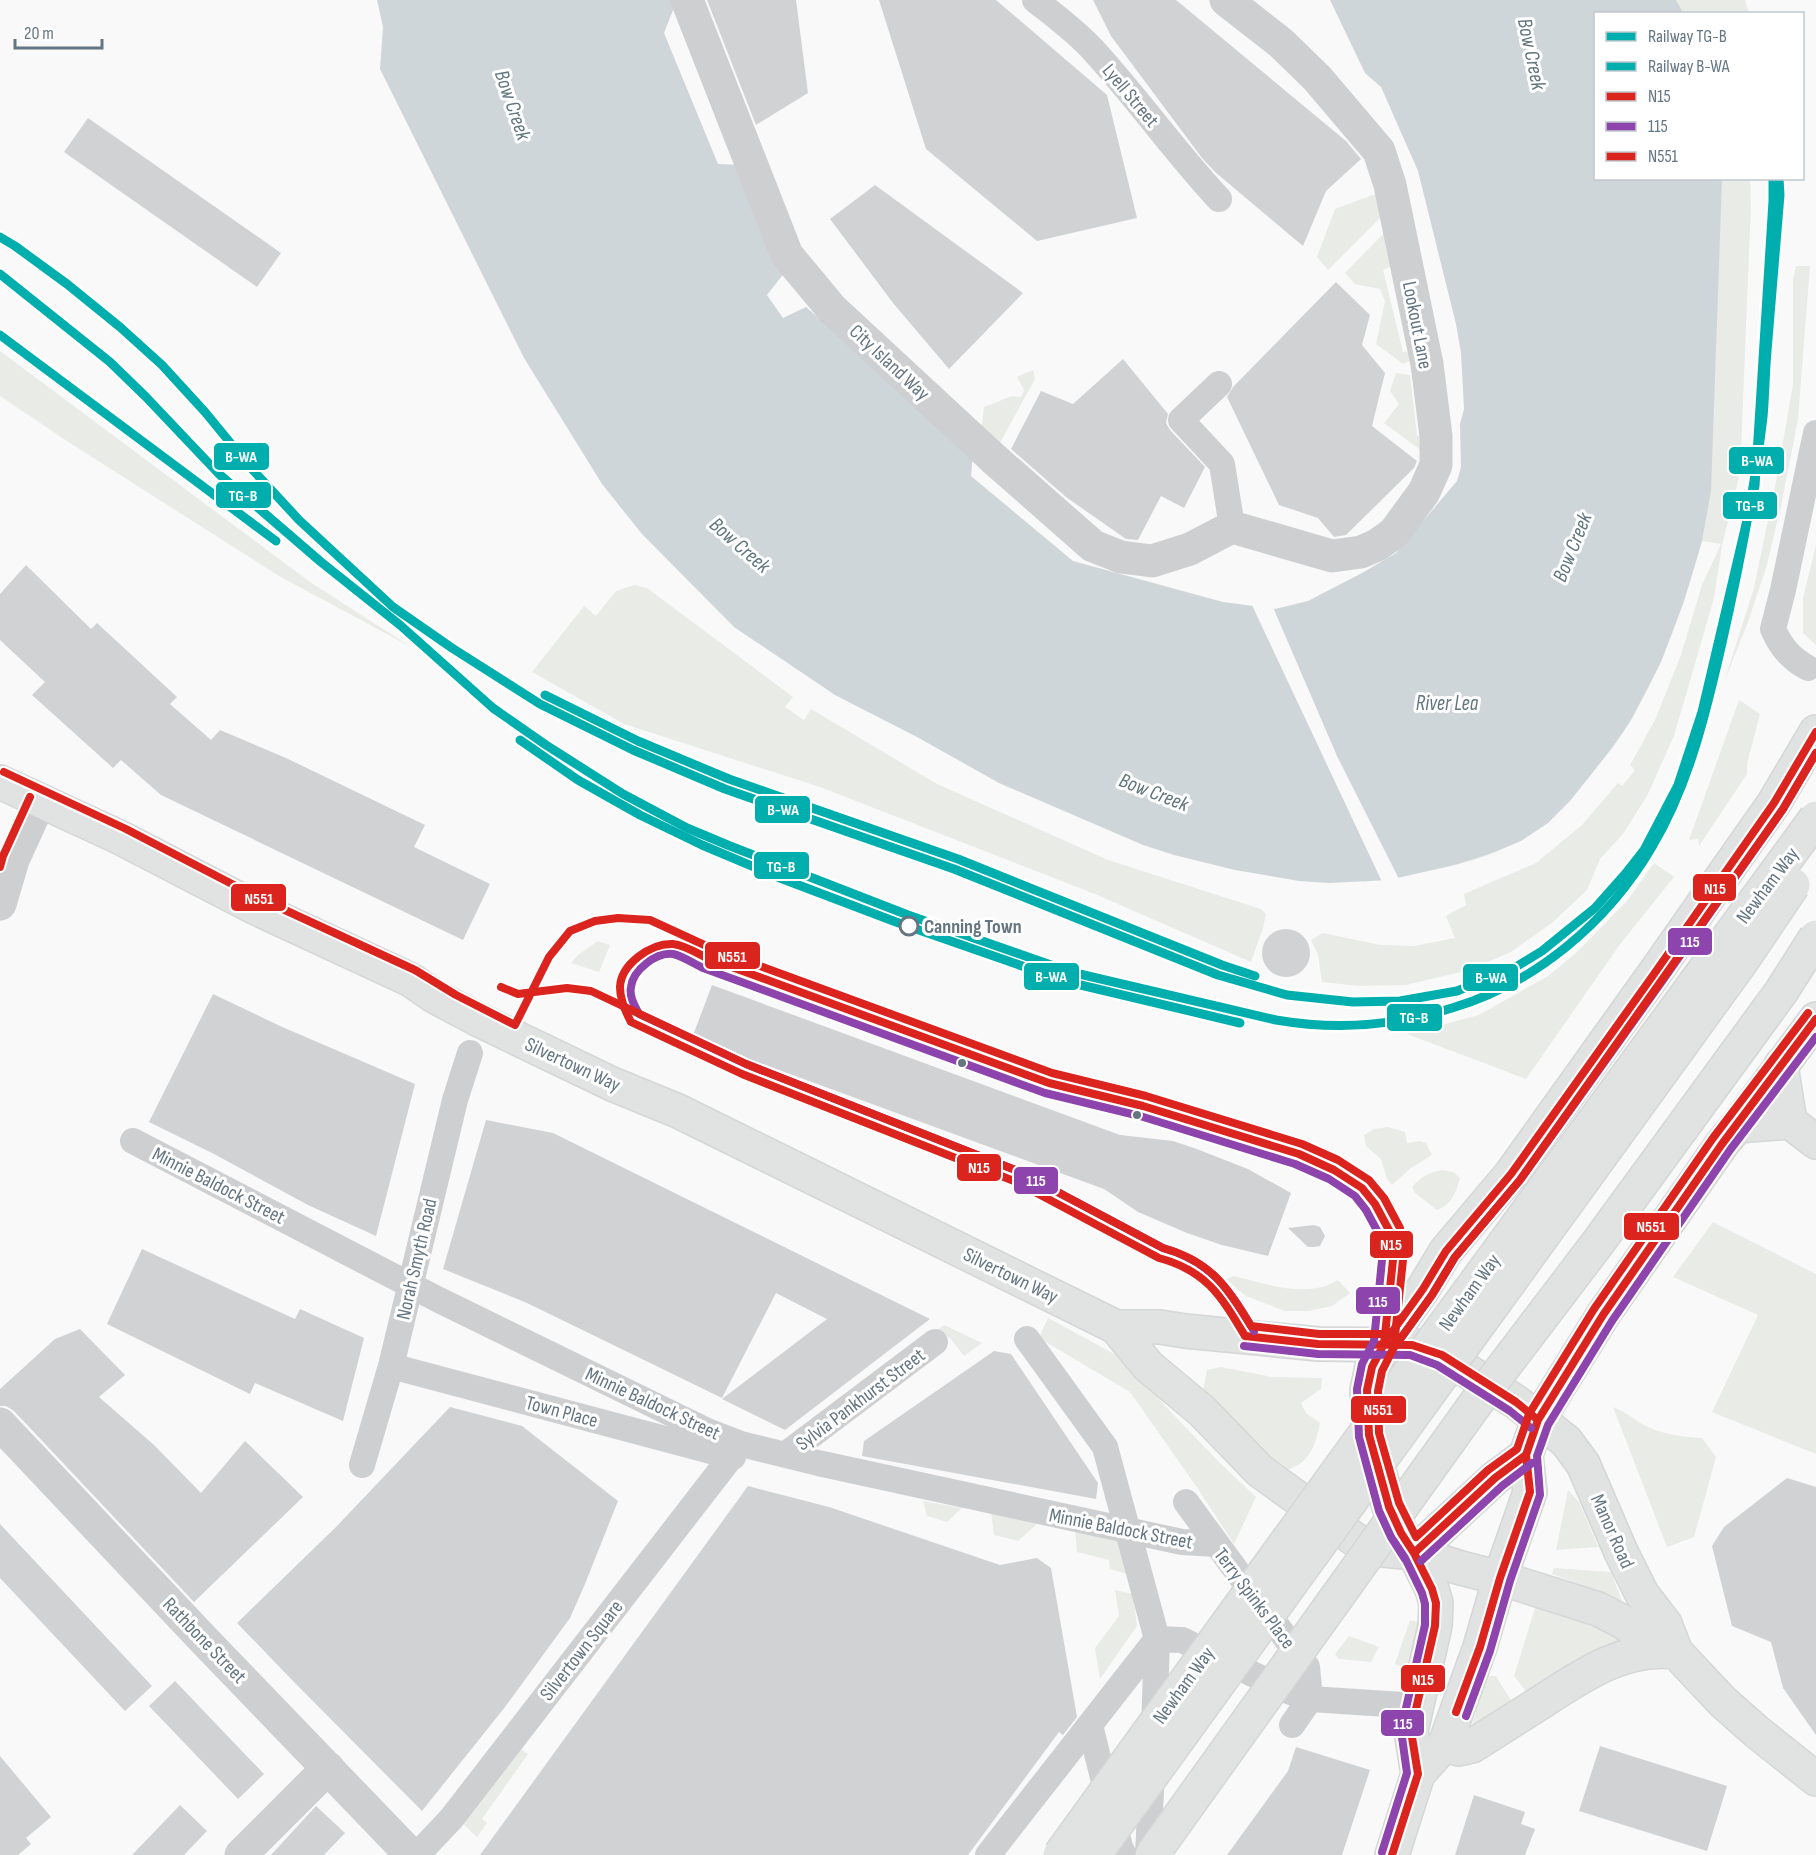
<svg xmlns="http://www.w3.org/2000/svg" width="1816" height="1855" font-family="'Sofia Sans Condensed',sans-serif">
  <style>
    .green { fill: #e8ebe6 }
    .water { fill: #ced6d9 }
    .pier { fill: #f9f9f9 }
    .building { fill: #d0d2d3 }
    .lines { fill: none; stroke-linecap: round; stroke-linejoin: round }
    .secondary-casing { stroke: #d5d6d7; stroke-width: 36 }
    .primary-casing { stroke: #d5d6d7; stroke-width: 36 }
    .trunk-casing { stroke: #d5d6d6; stroke-width: 36 }
    .pedestrian { stroke: #cecfd0; stroke-width: 26 }
    .minor { stroke: #cecfd0; stroke-width: 33 }
    .tertiary { stroke: #cecfd0; stroke-width: 33 }
    .secondary { stroke: #e1e2e2; stroke-width: 33 }
    .primary { stroke: #e1e2e2; stroke-width: 33 }
    .trunk { stroke: #e1e2e2; stroke-width: 33 }
    .trunk-bridge-casing { stroke: #d5d6d6; stroke-width: 36; stroke-linecap: butt }
    .trunk-bridge { stroke: #e1e2e2; stroke-width: 33 }
    .bus-1-casing { stroke: #fff; stroke-width: 12 }
    .bus-2-casing { stroke: #fff; stroke-width: 12 }
    .bus-3-casing { stroke: #fff; stroke-width: 12 }
    .bus-1 { stroke: #dc241f; stroke-width: 8 }
    .bus-2 { stroke: #8e44ad; stroke-width: 8 }
    .bus-3 { stroke: #dc241f; stroke-width: 8 }
    .rail-1-casing { stroke: #fff; stroke-width: 14 }
    .rail-2-casing { stroke: #fff; stroke-width: 14 }
    .rail-1 { stroke: #00afad; stroke-width: 9 }
    .rail-2 { stroke: #00afad; stroke-width: 9 }
    .stop-dot { fill: #fff; stroke: #657683; stroke-width: 3 }
    .bus-dot { fill: #657683; stroke: #fff; stroke-width: 2 }
    .labels { text-anchor: middle; stroke-width: 6; stroke-linejoin: round; paint-order: stroke }
    .street-label { font-size: 20px; fill: #657683; stroke: #fff }
    .stop-label { font-size: 20px; font-weight: bold; fill: #657683; stroke: #fff; text-anchor: start }
    .water-label { font-size: 21px; font-style: italic; fill: #60757c; stroke: #fff }
    .line-badge { stroke: #fff; stroke-width: 2 }
    .badge-label { font-size: 16px; text-anchor: middle; font-weight: bold; fill: #fff }
  </style>
  <rect width="100%" height="100%" fill="#f9f9f9"/>
  <path class="green" d="M1637,0H1745L1749,13H1646Z
    M1667,179H1750L1751,205L1740,473L1722,545L1714,598L1674,736L1647,796L1623,834L1600,859L1587,890L1553,922L1511,952L1469,970L1406,985L1359,986L1322,982L1318,955L1311,940L1323,933L1380,945L1414,946L1455,938L1446,916L1466,905L1464,894L1536,863L1582,825L1618,783L1622,786L1635,770L1630,765L1655,720L1681,655L1702,585L1721,544L1702,541C1686,601 1663,667 1631,720C1618,742 1601,762 1585,782C1566,805 1547,826 1521,840C1475,866 1414,874 1363,882Z
    M1381,192L1386,212L1328,270L1317,257L1335,209Z
    M1388,229L1397,264L1383,270L1403,352L1417,350L1419,356L1403,364L1376,344L1385,301L1380,289L1355,284L1345,273Z
    M1796,266H1810L1798,419L1781,506L1766,568L1747,625L1724,682L1754,588L1778,472L1793,384V280Z
    M0,351L310,582L411,647L279,576L70,443L0,396Z
    M1033,370L1035,379L996,450L980,439L984,407L1012,396L1021,397L1024,390L1017,377Z
    M1396,373L1410,375L1417,436L1430,435V457L1384,423L1399,404L1390,391Z
    M1816,545V645L1803,633V598Z
    M634,585L647,588L793,697L785,707L804,720L811,709L937,784L1108,860L1261,909L1266,914L1263,928L1251,962L1095,894L820,787L624,724L532,672L584,606L596,616L616,591Z
    M1739,700L1760,714L1747,764V774L1699,846L1698,839L1689,840Z
    M1654,863L1674,877L1621,943L1526,1079L1407,1034L1479,1015L1548,976L1576,953L1627,901Z
    M598,941L610,945L599,972L571,963L578,955Z
    M1388,1127L1405,1132L1407,1143L1419,1141L1426,1143L1432,1155L1411,1168L1392,1185L1387,1179L1381,1159L1366,1146L1364,1135L1374,1129Z
    M1443,1170L1453,1172L1460,1178C1456,1192 1452,1205 1437,1210L1415,1193L1412,1187C1420,1177 1430,1172 1443,1170Z
    M1713,1222L1816,1274V1454L1712,1412L1758,1315L1673,1277Z
    M1234,1276C1266,1284 1308,1299 1338,1280L1350,1293L1332,1306L1308,1311H1285L1246,1296L1226,1279Z
    M1048,1318L1116,1355L1137,1374L1167,1408L1221,1464L1256,1497L1234,1544L1196,1486L1130,1392L1039,1338Z
    M944,1325L982,1343L964,1356L950,1338L936,1331Z
    M1221,1367L1272,1377L1322,1378L1321,1389L1301,1403L1306,1413L1320,1423C1316,1444 1310,1463 1287,1470L1260,1449L1203,1391L1207,1370Z
    M1613,1407C1626,1412 1630,1417 1642,1424C1660,1434 1681,1437 1702,1438L1716,1457L1694,1537L1667,1547Z
    M1568,1490L1579,1502L1598,1547L1556,1550Z
    M923,1501L962,1508L947,1522L927,1516Z
    M991,1512L1039,1522L1018,1541L994,1535Z
    M1075,1528L1125,1537L1127,1574L1110,1569L1109,1560L1077,1552Z
    M1554,1568L1611,1572L1622,1601L1552,1574Z
    M1115,1590L1133,1594L1137,1626L1100,1679L1095,1648L1119,1616Z
    M1536,1605L1617,1635L1626,1646L1531,1698L1514,1676Z
    M1410,1620L1420,1623L1412,1662L1403,1667L1395,1664Z
    M1349,1636L1379,1647L1371,1662L1339,1659L1335,1654Z
    M1487,1676H1496L1515,1707L1469,1735Z
    M519,1747L528,1754L482,1819L487,1823L477,1837L462,1823Z"/>
  <path class="water" d="M377,0H677L664,33L718,164L743,165L785,272L767,295L783,318L806,307L973,453L971,476L1073,561L1223,602L1275,609L1308,601L1362,573L1396,553L1457,481L1461,467L1460,424L1464,409L1461,353L1456,324L1418,171L1381,87L1365,73L1330,0H1676L1683,13L1596,14V178L1722,179L1711,491L1702,541L1684,601L1661,662L1631,720L1612,748L1570,801L1548,823L1521,841L1489,854L1458,864L1389,880L1329,883L1299,881L1235,870L1174,855L1143,845L999,783L917,737L835,695L734,627L642,534L602,484L524,358L380,69L383,27Z"/>
  <path class="pier" d="M1251,603L1272,605L1337,756L1400,881L1383,884Z"/>
  <path class="building" d="M707,0H796L808,93L756,125Z
    M879,0H996L1107,95L1137,218L1037,241L926,149Z
    M1093,0H1176L1346,141L1361,159L1326,191L1303,246L1215,172L1202,158L1111,36Z
    M88,118L281,253L257,287L64,152Z
    M875,185L1023,293L949,369L893,303L830,219Z
    M1336,282L1370,315L1362,345L1385,373L1372,426L1417,461L1414,468L1346,535L1334,537L1318,518L1279,505L1227,397L1233,387Z
    M1123,359L1168,414L1166,423L1170,430L1205,467L1184,508L1161,496L1138,540L1126,539L1066,497L1011,449L1041,391L1073,404Z
    M26,565L91,629L97,623L177,697L170,704L211,740L220,730L286,758L425,825L414,847L490,884L463,940L161,795L121,760L113,768L32,695L45,682L0,640V594Z
    M1262 953a24 24 0 1 1 48 0a24 24 0 1 1-48 0Z
    M712,985L1120,1135L1173,1141L1194,1148L1248,1169L1291,1193L1268,1256L1222,1245L1187,1233L1138,1212L1104,1189L692,1038Z
    M213,994L280,1026L415,1084L376,1236L308,1205L214,1154L149,1122Z
    M486,1120L553,1133L930,1319L785,1430L722,1399L827,1319L776,1293L722,1398L527,1303L443,1269Z
    M1314,1225L1320,1227L1325,1236L1320,1246L1314,1247H1308L1288,1228Z
    M142,1249L295,1319L300,1309L364,1338L343,1421L255,1383L250,1394L107,1324Z
    M80,1329L125,1375L99,1397L154,1445L201,1493L245,1441L303,1497L194,1602L14,1411L6,1406H0V1389L55,1339Z
    M994,1351L1011,1354L1098,1483L1096,1499L862,1456L864,1441Z
    M450,1407L522,1426L618,1501L585,1584L570,1618L505,1707L422,1811L293,1681L237,1623L336,1527Z
    M1787,1478L1816,1487V1735L1783,1688L1771,1642L1732,1626L1712,1546L1724,1527Z
    M748,1486L829,1507L1000,1565L1037,1558L1051,1568L1077,1717L1063,1735L1059,1732L968,1855H480Z
    M0,1524L152,1686L125,1711L0,1578Z
    M175,1681L264,1774L238,1799L149,1706Z
    M1600,1746L1727,1786L1707,1851L1579,1811Z
    M1296,1747L1370,1770L1342,1855H1227L1288,1771Z
    M0,1756L51,1817L26,1838L31,1844L18,1855H0Z
    M1474,1795L1525,1812L1521,1824L1535,1829L1525,1855H1455Z
    M180,1805L207,1831L184,1855H132Z
    M316,1806L345,1833L324,1855H271Z"/>
  <g class="lines">
    <defs>
      <path id="secondary" d="M1781,1065L1790,1122
        M1737,1126L1790,1122L1816,1142"/>
      <path id="primary" d="M0,782L121,838L256,908L411,980L434,996L477,1019L612,1084L678,1111L1116,1327L1148,1366L1202,1411L1260,1471L1357,1541L1383,1550L1414,1553L1461,1568L1500,1578L1598,1609L1625,1623L1659,1650
        M1116,1327H1160L1185,1331L1318,1344L1412,1345L1442,1355L1516,1402L1566,1441L1583,1464L1621,1552L1642,1594L1665,1624L1676,1652L1723,1702L1757,1732L1816,1779
        M1384,1344L1372,1367L1367,1390L1369,1435L1389,1507L1401,1533L1414,1553L1432,1589L1436,1603L1435,1626L1411,1731L1418,1774L1392,1855
        M1414,1553L1495,1478L1526,1455
        M1445,1744L1459,1749L1472,1746C1496,1731 1519,1716 1543,1701C1583,1675 1625,1646 1674,1652
        M1418,1774L1445,1744L1480,1647L1500,1578L1530,1492L1526,1455L1538,1420"/>
      <path id="trunk" d="M1384,1344L1423,1289L1446,1251L1511,1174L1654,974L1774,803L1816,732
        M1538,1420L1603,1315L1722,1144L1737,1126L1816,1019"/>
    </defs>
    <use href="#secondary" class="secondary-casing"/>
    <use href="#primary" class="primary-casing"/>
    <use href="#trunk" class="trunk-casing"/>
    <path class="pedestrian" d="M1035,0C1055,16 1077,32 1094,51C1138,99 1175,152 1219,199
      M1219,384L1181,420L1222,464L1232,527
      M1808,668C1790,658 1781,647 1773,629L1783,590L1816,433
      M133,1141L437,1299L705,1430L741,1444L818,1463L1182,1542L1216,1544
      M391,1366L733,1457
      M785,1455L935,1342
      M362,1465L391,1366L455,1100L470,1053
      M1186,1502L1307,1667L1310,1699
      M1090,1725L1120,1847L1124,1855
      M1292,1725L1310,1699
      M1154,1731L1157,1639L1182,1640L1288,1691L1310,1699L1403,1705
      M417,1855L451,1819L741,1444
      M988,1855L1157,1639L1105,1447L1027,1339
      M1148,1855L1152,1770"/>
    <path class="minor" d="M687,0L787,255L832,309L994,459L1093,546L1121,557L1152,561L1190,549L1232,527L1332,556L1361,552L1377,545L1394,533L1424,492L1436,465V436L1427,364L1390,185L1379,151L1317,78L1281,43L1226,0
      M241,1855L328,1768"/>
    <path class="tertiary" d="M0,904L13,860L40,801
      M0,1424L202,1638L411,1855"/>
    <use href="#secondary" class="secondary"/>
    <use href="#primary" class="primary"/>
    <use href="#trunk" class="trunk"/>
    <defs>
      <path id="trunk-bridge" d="M1060,1855L1362,1438L1816,818
        M1094,1855L1741,962L1793,885
        M1152,1855L1476,1403L1597,1244L1781,992L1816,937"/>
    </defs>
    <use href="#trunk-bridge" class="trunk-bridge-casing"/>
    <use href="#trunk-bridge" class="trunk-bridge"/>
    <defs>
      <path id="bus-1" d="M1245,1336C1221,1296 1207,1271 1159,1258L1014,1181L742,1074L631,1022C625,1011 620,1000 620,987C621,964 651,943 673,944C684,945 697,953 707,958L1049,1083L1143,1106L1299,1154L1334,1170L1362,1188L1375,1204L1390,1232L1393,1260L1384,1344L1372,1367L1367,1390L1369,1435L1389,1507L1401,1533L1414,1553
        M1245,1336L1318,1344L1412,1345L1442,1355L1516,1402L1538,1420
        M1387,1339L1423,1289L1446,1251L1511,1174L1654,974L1774,803L1816,732
        M1390,1509L1401,1533L1414,1553L1432,1589L1436,1603L1435,1626L1411,1731L1418,1774L1392,1855
        M1414,1553L1495,1478L1526,1455
        M1456,1712L1480,1647L1500,1578L1530,1492L1526,1455L1538,1420L1603,1315L1722,1144L1816,1019"/>
      <path id="bus-2" d="M1254,1331C1229,1289 1212,1262 1163,1248L1018,1171L746,1064L639,1014C635,1006 629,997 631,987C633,970 656,952 673,954C683,956 694,964 703,968L1045,1093L1140,1116L1295,1164L1329,1179L1355,1196L1366,1210L1380,1236L1382,1260L1374,1341L1362,1364L1357,1389L1359,1437L1379,1511L1391,1537L1405,1559
        M1396,1345L1432,1295L1455,1257L1520,1180L1663,980L1783,809L1816,753
        M1244,1346L1318,1354L1410,1355L1437,1365L1510,1411L1531,1428
        M1380,1513L1391,1537L1405,1558L1422,1593L1425,1604V1625L1401,1730L1407,1773L1382,1852
        M1421,1561L1502,1486L1532,1463
        M1466,1716L1490,1651L1510,1581L1540,1495L1537,1456L1548,1425L1612,1321L1730,1150L1816,1037"/>
      <path id="bus-3" d="M4,772L126,829L261,899L415,970L456,995L515,1025L549,957L570,931L595,921L618,918L650,920L711,948L1052,1073L1146,1096L1302,1144L1338,1160L1369,1180L1384,1198L1400,1228L1403,1260L1394,1345
        M0,867L3,856L30,797
        M501,987L518,994L567,988L591,991L746,1064L1018,1171L1163,1248C1210,1261 1227,1286 1251,1326L1319,1334H1384
        M1808,1013L1713,1138L1594,1309L1529,1414L1517,1449L1488,1470L1416,1537L1399,1503L1379,1433L1378,1391L1382,1371L1393,1349L1432,1295L1455,1257L1520,1180L1783,809L1816,753"/>
    </defs>
    <use href="#bus-1" class="bus-1-casing"/>
    <use href="#bus-2" class="bus-2-casing"/>
    <use href="#bus-3" class="bus-3-casing"/>
    <use href="#bus-1" class="bus-1"/>
    <use href="#bus-2" class="bus-2"/>
    <use href="#bus-3" class="bus-3"/>
    <defs>
      <path id="rail-1" d="M0,274L110,362L146,397L219,474L321,562L400,625L493,708L546,745L623,794L687,828L730,846L908,915L1071,972L1276,1020C1335,1030 1395,1026 1452,1008C1536,983 1608,922 1652,847C1689,785 1706,713 1722,643C1739,568 1754,493 1763,417C1765,395 1765,373 1767,351C1771,299 1776,247 1780,195L1779,178
        M545,695L638,741L729,779L958,859L1222,965L1255,976"/>
      <path id="rail-2" d="M0,237L15,246L67,284L120,327L162,365L205,412L251,468L299,520L393,607L452,648L540,704L633,750L725,789L954,869L1218,975L1287,995L1353,1002L1400,1001L1457,991L1514,968L1542,951L1595,908L1626,873L1644,850L1678,785L1702,712L1755,486L1773,201V178
        M0,335L276,541
        M520,740L578,780L640,815L702,845L780,878L896,922L1068,982L1240,1023"/>
    </defs>
    <use href="#rail-1" class="rail-1-casing"/>
    <use href="#rail-2" class="rail-2-casing"/>
    <use href="#rail-1" class="rail-1"/>
    <use href="#rail-2" class="rail-2"/>
  </g>
  <circle class="stop-dot" cx="909" cy="926" r="9"/>
  <g class="bus-dot">
    <circle cx="962" cy="1063" r="5"/>
    <circle cx="1137" cy="1115" r="5"/>
  </g>
  <g class="labels">
    <g class="street-label">
      <text transform="translate(1131 95) rotate(50)" y="7">Lyell Street</text>
      <text transform="translate(1418 325) rotate(79)" y="7">Lookout Lane</text>
      <text transform="translate(890 362) rotate(43)" y="7">City Island Way</text>
      <text transform="translate(1767 885) rotate(-53)" y="7">Newham Way</text>
      <text transform="translate(573 1064) rotate(25)" y="7">Silvertown Way</text>
      <text transform="translate(219 1185) rotate(27)" y="7">Minnie Baldock Street</text>
      <text transform="translate(416 1259) rotate(-77)" y="7">Norah Smyth Road</text>
      <text transform="translate(1011 1275) rotate(26)" y="7">Silvertown Way</text>
      <text transform="translate(1469 1292) rotate(-54)" y="7">Newham Way</text>
      <text transform="translate(860 1399) rotate(-37)" y="7">Sylvia Pankhurst Street</text>
      <text transform="translate(653 1403) rotate(25)" y="7">Minnie Baldock Street</text>
      <text transform="translate(562 1411) rotate(15)" y="7">Town Place</text>
      <text transform="translate(1121 1528) rotate(11)" y="7">Minnie Baldock Street</text>
      <text transform="translate(1613 1531) rotate(66)" y="7">Manor Road</text>
      <text transform="translate(1255 1598) rotate(53)" y="7">Terry Spinks Place</text>
      <text transform="translate(205 1640) rotate(46)" y="7">Rathbone Street</text>
      <text transform="translate(581 1650) rotate(-52)" y="7">Silvertown Square</text>
      <text transform="translate(1183 1685) rotate(-54)" y="7">Newham Way</text>
    </g>
    <g class="stop-label">
      <text x="924" y="933">Canning Town</text>
    </g>
    <g class="water-label">
      <text transform="translate(1532 54) rotate(78)" y="7">Bow Creek</text>
      <text transform="translate(513 105) rotate(71)" y="7">Bow Creek</text>
      <text transform="translate(740 545) rotate(41)" y="7">Bow Creek</text>
      <text transform="translate(1572 547) rotate(-68)" y="7">Bow Creek</text>
      <text x="1447" y="710">River Lea</text>
      <text transform="translate(1154 792) rotate(21)" y="7">Bow Creek</text>
    </g>
  </g>
  <g class="line-badge">
    <rect x="213" y="442" width="57" height="29" rx="6" fill="#00afad"/>
    <rect x="1728" y="446" width="57" height="29" rx="6" fill="#00afad"/>
    <rect x="215" y="481" width="57" height="28" rx="6" fill="#00afad"/>
    <rect x="1722" y="491" width="56" height="29" rx="6" fill="#00afad"/>
    <rect x="754" y="795" width="57" height="29" rx="6" fill="#00afad"/>
    <rect x="753" y="851" width="57" height="29" rx="6" fill="#00afad"/>
    <rect x="1692" y="873" width="45" height="29" rx="6" fill="#dc241f"/>
    <rect x="230" y="883" width="57" height="29" rx="6" fill="#dc241f"/>
    <rect x="1667" y="927" width="46" height="29" rx="6" fill="#8e44ad"/>
    <rect x="704" y="941" width="57" height="29" rx="6" fill="#dc241f"/>
    <rect x="1023" y="962" width="57" height="29" rx="6" fill="#00afad"/>
    <rect x="1462" y="963" width="57" height="29" rx="6" fill="#00afad"/>
    <rect x="1386" y="1003" width="57" height="29" rx="6" fill="#00afad"/>
    <rect x="956" y="1153" width="46" height="29" rx="6" fill="#dc241f"/>
    <rect x="1013" y="1166" width="46" height="29" rx="6" fill="#8e44ad"/>
    <rect x="1623" y="1212" width="57" height="29" rx="6" fill="#dc241f"/>
    <rect x="1369" y="1230" width="45" height="29" rx="6" fill="#dc241f"/>
    <rect x="1355" y="1286" width="46" height="29" rx="6" fill="#8e44ad"/>
    <rect x="1350" y="1395" width="57" height="29" rx="6" fill="#dc241f"/>
    <rect x="1400" y="1664" width="46" height="29" rx="6" fill="#dc241f"/>
    <rect x="1380" y="1709" width="45" height="28" rx="6" fill="#8e44ad"/>
  </g>
  <g class="badge-label">
    <text x="241" y="462">B-WA</text>
    <text x="1757" y="466">B-WA</text>
    <text x="243" y="501">TG-B</text>
    <text x="1750" y="511">TG-B</text>
    <text x="783" y="815">B-WA</text>
    <text x="781" y="872">TG-B</text>
    <text x="1715" y="894">N15</text>
    <text x="259" y="904">N551</text>
    <text x="1690" y="947">115</text>
    <text x="732" y="962">N551</text>
    <text x="1051" y="982">B-WA</text>
    <text x="1491" y="983">B-WA</text>
    <text x="1414" y="1023">TG-B</text>
    <text x="979" y="1173">N15</text>
    <text x="1036" y="1186">115</text>
    <text x="1651" y="1232">N551</text>
    <text x="1391" y="1250">N15</text>
    <text x="1378" y="1307">115</text>
    <text x="1378" y="1415">N551</text>
    <text x="1423" y="1685">N15</text>
    <text x="1403" y="1729">115</text>
  </g>
  <rect x="1594" y="12" width="210" height="168" fill="#ffffff" stroke="#c1c8cd" stroke-width="1.5"/>
  <rect x="1606" y="32" width="30" height="9" fill="#00afad" stroke="#c1c8cd" stroke-width="1.5"/>
  <text x="1648" y="42" font-size="18" fill="#657683">Railway TG-B</text>
  <rect x="1606" y="62" width="30" height="9" fill="#00afad" stroke="#c1c8cd" stroke-width="1.5"/>
  <text x="1648" y="72" font-size="18" fill="#657683">Railway B-WA</text>
  <rect x="1606" y="92" width="30" height="9" fill="#dc241f" stroke="#c1c8cd" stroke-width="1.5"/>
  <text x="1648" y="102" font-size="18" fill="#657683">N15</text>
  <rect x="1606" y="122" width="30" height="9" fill="#8e44ad" stroke="#c1c8cd" stroke-width="1.5"/>
  <text x="1648" y="132" font-size="18" fill="#657683">115</text>
  <rect x="1606" y="152" width="30" height="9" fill="#dc241f" stroke="#c1c8cd" stroke-width="1.5"/>
  <text x="1648" y="162" font-size="18" fill="#657683">N551</text>
  <path d="M15 39v9h87v-9" fill="none" stroke="#657683" stroke-width="3"/>
  <text x="24" y="39" font-size="18" fill="#657683" stroke="#ffffff" stroke-width="4.5" paint-order="stroke">20 m</text>
</svg>
